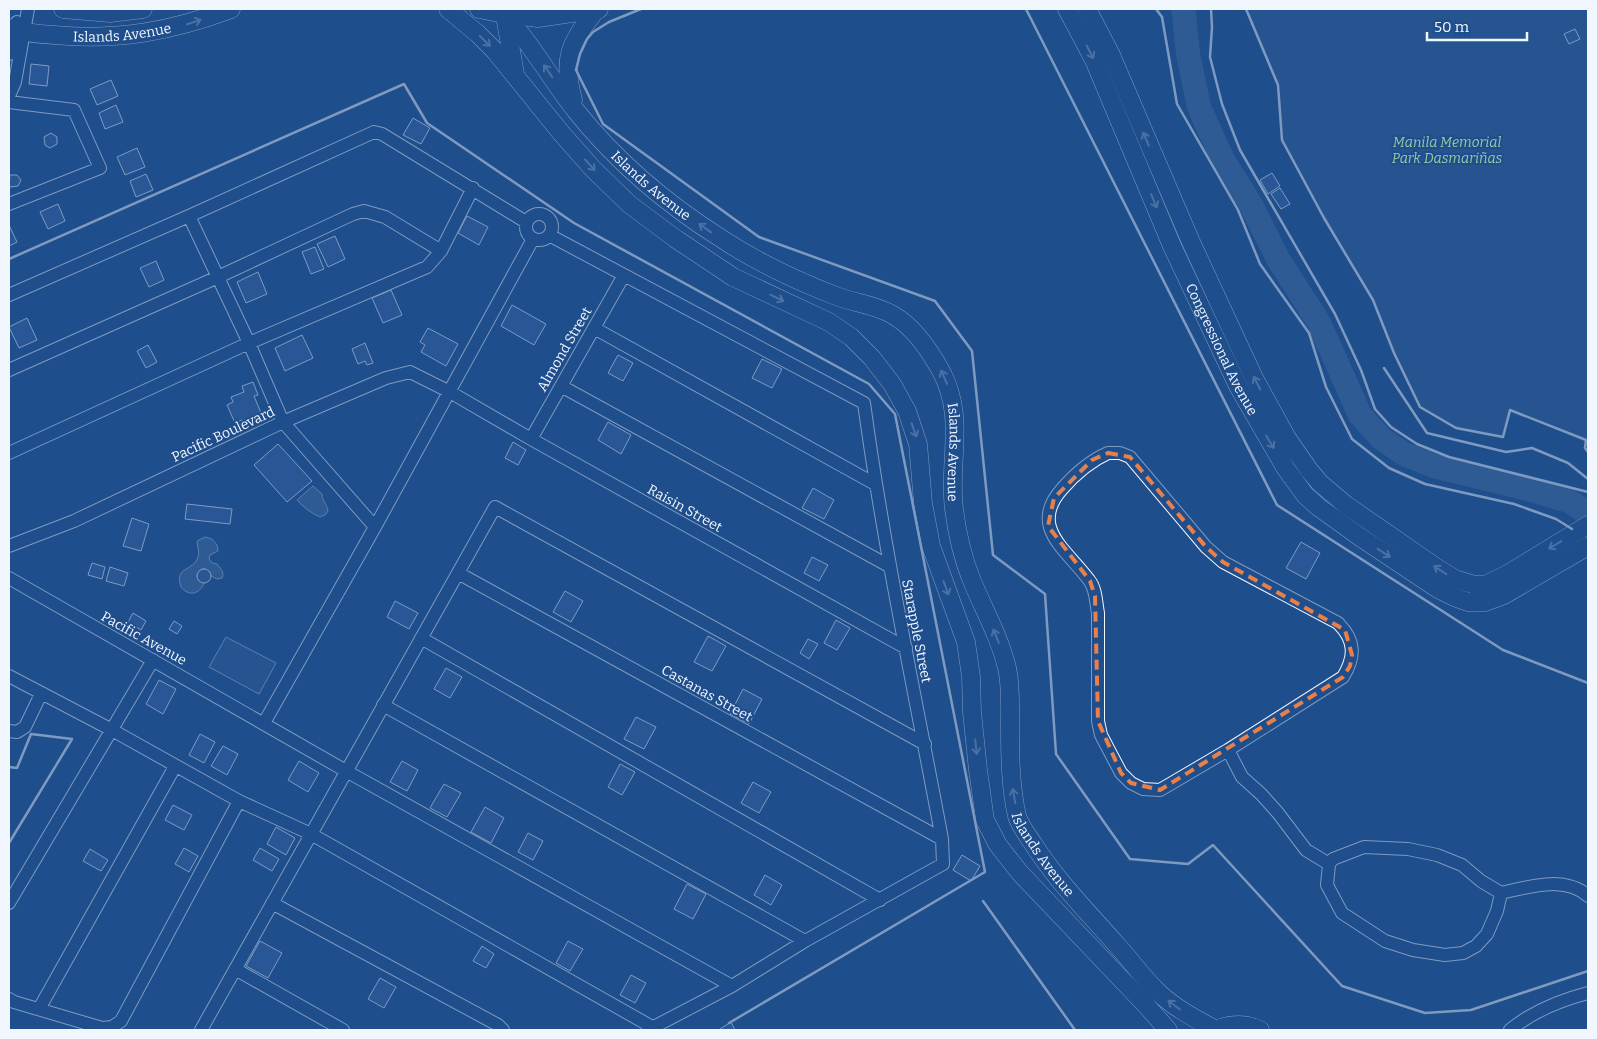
<svg xmlns="http://www.w3.org/2000/svg" width="1597" height="1039" font-family="Bitter,serif">
  <style>
    .built { fill: #305b95; stroke: #a8bbd7 }
    .water { fill: #446ba0; stroke: #a8bbd7 }
    .lines { fill: none; stroke-linecap: round; stroke-linejoin: round }
    .river { stroke: #446ba0; stroke-width: 24 }
    .building { fill: #3563a3; stroke: #f2f6ff }
    .street-casing { stroke: #f2f6ff; stroke-width: 14 }
    .secondary-casing { stroke: #f2f6ff; stroke-width: 19 }
    .street { stroke: #1f4e8c; stroke-width: 12 }
    .secondary { stroke: #1f4e8c; stroke-width: 18 }
    .wall { stroke: #f2f6ff; stroke-width: 2.5 }
    .oneway { stroke: #7e9ac0 }
    .marked { fill: none; stroke: #ea8049; stroke-width: 4; stroke-dasharray: 10 6; stroke-linejoin: round }
    .labels { text-anchor: middle; stroke-width: 4; stroke-linejoin: round; paint-order: stroke }
    .street-label { font-size: 14px; fill: #f2f6ff; stroke: #1f4e8c }
    .park-label { font-size: 14px; font-style: italic; fill: #97c8a6; stroke: #1f4e8c }
  </style>
  <rect width="100%" height="100%" fill="#1f4e8c"/>
  <path class="built" d="M1246,9H1588V452L1585,448L1586,440L1511,410L1503,437L1456,428L1420,407L1394,353L1373,300L1324,218L1282,140L1278,85Z
    M226,637L276,663L259,694L209,667Z"/>
  <path class="water" d="M313,486L322,494C322,501 327,504 328,511L325,515L320,517C311,513 303,507 297,500Z
    M205,537L212,539L217,545L218,551L210,555L209,559L212,563L217,564C220,568 225,572 222,578L217,579L211,576L210,572L204,568L200,570L197,575L198,580L204,583C200,594 189,597 181,587C174,566 193,572 198,557C200,552 197,546 197,541Z"/>
  <g class="lines">
    <path class="river" d="M1183,9L1184,14L1188,54L1199,107L1222,158L1251,205L1278,259L1318,321L1360,415L1381,438L1404,454L1434,466L1520,487L1569,501L1588,513"/>
  </g>
  <path class="building" d="M1575,29L1580,39L1569,44L1564,34Z
    M31,64L49,66L47,86L29,84Z
    M111,80L118,96L97,105L90,89Z
    M116,105L123,122L105,129L99,113Z
    M413,118L430,128L421,144L403,135Z
    M51,133L57,137V144L50,148L45,145L44,137Z
    M137,148L145,167L125,175L117,157Z
    M1272,173L1280,186L1268,194L1260,180Z
    M146,174L153,190L136,197L130,181Z
    M10,175H17L21,180L18,186L10,187L9,185Z
    M1280,188L1290,204L1281,209L1271,194Z
    M58,204L65,221L48,229L40,212Z
    M467,216L488,227L479,245L458,233Z
    M9,225L17,242L9,246Z
    M335,236L345,259L328,267L317,244Z
    M315,247L324,269L311,274L302,252Z
    M156,261L164,280L149,287L140,268Z
    M258,272L267,294L246,303L237,282Z
    M391,290L402,315L383,323L372,298Z
    M512,305L546,324L534,345L501,326Z
    M27,318L37,340L19,348L9,327Z
    M428,328L458,344L446,366L421,352L425,345L420,342Z
    M302,335L313,358L285,371L275,348Z
    M365,343L373,363L367,365L365,361L358,364L352,349Z
    M148,345L157,362L146,368L137,351Z
    M618,355L633,363L623,381L608,373Z
    M762,359L782,369L772,388L752,378Z
    M253,382L258,395L254,396L261,413L256,416L257,418L248,421L247,419L242,421V420L235,423L227,405L233,402L231,397L244,392L242,386Z
    M608,422L631,435L621,454L598,440Z
    M513,442L526,450L518,465L505,458Z
    M278,444L312,481L287,502L254,465Z
    M813,488L834,500L824,519L802,508Z
    M187,504L232,509L230,524L185,519Z
    M132,518L149,524L141,551L123,546Z
    M1301,542L1320,553L1306,579L1286,568Z
    M812,557L828,565L819,581L804,573Z
    M92,563L105,567L102,579L88,575Z
    M110,567L128,573L124,586L106,581Z
    M197 576a7 7 0 1 1 14 0a7 7 0 1 1-14 0Z
    M565,591L583,601L571,622L553,612Z
    M395,601L418,613L409,629L387,617Z
    M133,613L146,621L141,630L128,622Z
    M836,620L850,628L837,650L824,643Z
    M174,621L182,626L177,634L169,629Z
    M708,636L726,646L712,671L694,662Z
    M808,639L818,644L809,659L800,653Z
    M446,668L462,677L450,698L434,689Z
    M159,680L176,689L163,714L146,704Z
    M743,689L762,699L749,724L730,714Z
    M636,717L656,727L644,749L624,739Z
    M200,734L215,742L204,763L189,755Z
    M223,746L238,754L227,775L211,766Z
    M299,761L319,773L308,792L288,780Z
    M402,761L418,770L407,791L390,782Z
    M620,764L635,772L622,795L608,787Z
    M753,782L771,792L759,813L741,803Z
    M444,784L461,793L447,817L430,808Z
    M173,805L192,815L184,830L165,820Z
    M485,807L504,818L491,843L471,832Z
    M276,827L295,838L286,855L267,844Z
    M528,833L543,841L533,860L518,852Z
    M184,848L198,856L189,872L175,864Z
    M260,848L279,859L272,871L253,860Z
    M90,849L108,860L101,871L83,861Z
    M962,855L980,866L971,881L953,870Z
    M765,875L782,885L771,905L754,895Z
    M687,884L706,894L693,919L674,909Z
    M260,941L282,953L268,978L246,966Z
    M568,941L583,949L570,971L556,963Z
    M482,946L494,954L486,968L473,961Z
    M631,975L646,983L635,1003L620,995Z
    M380,978L396,987L384,1008L368,999Z
    M731,1022L735,1030H721L720,1029Z"/>
  <g class="lines">
    <defs>
      <path id="street" d="M9,54L13,30L17,22
        M9,96L15,82L28,9
        M9,102L74,110L100,168L9,204
        M526 227a13 13 0 1 1 26 0a13 13 0 1 1-26 0Z
        M189,216L249,343L283,422L375,527
        M549,235L864,403C884,550 915,694 942,839L943,864L805,941L732,986L648,1030
        M9,295L189,216L374,132L382,134L526,222
        M594,328L875,484
        M9,370L218,277L353,214L364,211L385,217L441,251
        M561,386L889,566
        M531,439L624,275
        M9,453L249,343L427,267L441,251L473,188
        M1108,453H1120L1130,457L1206,547L1223,562L1338,623C1356,641 1355,657 1343,677L1228,750L1160,790L1143,789L1131,783L1121,773L1101,735L1098,721V613C1096,603 1096,588 1089,580C1067,550 1028,527 1062,489C1075,474 1090,461 1108,453Z
        M9,546L74,521L283,422L386,378L410,372L450,392L531,439L906,648
        M458,573L942,839
        M9,578L346,771L732,986
        M421,638L880,900
        M9,676L112,730L239,801L311,834L654,1028
        M383,705L805,941
        M264,723L375,527L533,239
        M9,731L17,732L25,727L41,694
        M1228,750L1242,777L1261,794L1278,813L1306,850L1329,864
        M1364,847L1408,849L1437,855L1462,865L1481,881L1501,893L1497,911L1487,934L1476,946L1463,953L1445,955L1413,950L1385,941L1342,913L1327,885L1329,864L1333,859Z
        M1501,893C1528,887 1564,875 1588,896
        M9,903L153,660
        M272,903L498,1025L503,1030
        M235,969L343,1030
        M9,999L14,1002L102,1028L112,1027L121,1021L239,801
        M39,1009L173,770V765
        M201,1030L495,507L925,744
        M1510,1030C1532,1012 1561,1000 1588,993"/>
      <g id="secondary">
        <path d="M63,9L110,13L143,9"/>
        <path d="M448,9L478,34L495,51L562,134L593,169L629,204L676,239L733,277L829,322L851,337L872,358L892,384L907,411L918,444L923,503L931,546L966,642L971,677L972,712L978,770L985,820L998,845L1020,873L1144,1003L1168,1030"/>
        <path d="M479,9L504,14L538,18L599,9"/>
        <path id="s1" d="M499,9C529,39 549,77 576,111C616,161 668,205 722,239C757,262 797,281 836,296C855,303 876,305 893,315C914,327 930,351 941,371C966,417 948,461 954,509C957,533 963,559 972,581C984,610 1000,638 1007,668C1011,685 1010,705 1010,722C1010,753 1010,785 1017,816C1020,826 1028,836 1034,845C1057,881 1087,911 1115,943C1130,959 1143,978 1159,993C1176,1009 1196,1019 1216,1030"/>
        <path id="s2" d="M1067,9L1094,60L1172,246L1238,386L1286,469L1305,495L1317,506L1360,537L1438,589L1454,597L1468,602H1485L1504,595L1588,546"/>
        <path d="M1087,9L1111,55L1191,242L1254,378L1287,438L1309,470L1320,483L1346,505L1437,568L1455,579L1475,585H1485L1506,575L1588,525"/>
        <path d="M505,16L515,74"/>
        <path id="s3" d="M9,28C24,33 39,34 54,35C118,41 172,31 231,9"/>
        <path d="M573,100C562,59 570,42 596,10"/>
        <path d="M1215,1030C1230,1024 1245,1023 1260,1030"/>
      </g>
    </defs>
    <use href="#street" class="street-casing"/>
    <use href="#secondary" class="secondary-casing"/>
    <use href="#street" class="street"/>
    <use href="#secondary" class="secondary"/>
    <path class="wall" d="M641,9L609,22L593,32L587,39L580,54L576,70L603,124L759,237L935,301L972,351L993,555L1045,594L1056,754L1130,859L1188,864L1213,845L1342,986L1425,1013L1471,1010L1588,971
      M1026,9L1277,505L1503,650L1588,683
      M1156,9L1162,17L1177,104L1238,210L1260,264L1309,333L1326,387L1352,439L1389,468L1425,484L1514,504L1556,519L1572,529
      M1211,9L1212,27L1210,57L1222,104L1240,150L1335,314L1361,370L1375,409L1391,427L1417,444L1449,457L1588,492
      M1246,9L1278,85L1282,140L1324,218L1373,300L1394,353L1420,407L1456,428L1503,437L1510,410L1586,440L1585,448L1588,452
      M9,259L404,84L427,123L574,223L869,384L895,414L985,872L729,1023
      M1384,368L1427,433L1506,452L1532,448L1568,463L1588,479
      M9,767L17,768L31,734L72,739L9,843
      M983,901L1075,1030"/>
  </g>
  <defs><path id="oneway-shaft" d="M-6 0H5M1.5-3L5.5 0L1.5 3" fill="none" stroke-width="1.6" stroke-linecap="round" stroke-linejoin="round" transform="scale(1.25)"/></defs>
  <g class="oneway">
    <use href="#oneway-shaft" transform="translate(194 22) rotate(-17)"/>
    <use href="#oneway-shaft" transform="translate(485 41) rotate(45)"/>
    <use href="#oneway-shaft" transform="translate(1090 52) rotate(62)"/>
    <use href="#oneway-shaft" transform="translate(548 71) rotate(-125)"/>
    <use href="#oneway-shaft" transform="translate(1146 139) rotate(-113)"/>
    <use href="#oneway-shaft" transform="translate(590 165) rotate(48)"/>
    <use href="#oneway-shaft" transform="translate(1154 201) rotate(67)"/>
    <use href="#oneway-shaft" transform="translate(705 228) rotate(-144)"/>
    <use href="#oneway-shaft" transform="translate(777 298) rotate(26)"/>
    <use href="#oneway-shaft" transform="translate(944 377) rotate(-114)"/>
    <use href="#oneway-shaft" transform="translate(1257 383) rotate(-117)"/>
    <use href="#oneway-shaft" transform="translate(914 430) rotate(71)"/>
    <use href="#oneway-shaft" transform="translate(1270 442) rotate(59)"/>
    <use href="#oneway-shaft" transform="translate(1555 545) rotate(149)"/>
    <use href="#oneway-shaft" transform="translate(1384 553) rotate(33)"/>
    <use href="#oneway-shaft" transform="translate(1440 570) rotate(-147)"/>
    <use href="#oneway-shaft" transform="translate(946 588) rotate(70)"/>
    <use href="#oneway-shaft" transform="translate(996 636) rotate(-112)"/>
    <use href="#oneway-shaft" transform="translate(976 747) rotate(84)"/>
    <use href="#oneway-shaft" transform="translate(1014 796) rotate(-100)"/>
    <use href="#oneway-shaft" transform="translate(1174 1005) rotate(-143)"/>
  </g>
  <path d="M0 0H1597V1039H0ZM1108,453L1130,457L1206,547L1223,562L1345,630L1352,655L1350,666L1343,677L1160,790L1131,783L1121,773L1098,721L1095,596L1090,581L1048,526L1054,498L1092,460Z" fill="#1f4e8c" fill-opacity=".55" fill-rule="evenodd"/>
  <path class="marked" d="M1108,453L1130,457L1206,547L1223,562L1345,630L1352,655L1350,666L1343,677L1160,790L1131,783L1121,773L1098,721L1095,596L1090,581L1048,526L1054,498L1092,460Z"/>
  <g class="labels">
    <g class="street-label">
      <text dy="5" stroke="none"><textPath href="#s3" startOffset="114">Islands Avenue</textPath></text>
      <text dy="5" stroke="none"><textPath href="#s1" startOffset="234">Islands Avenue</textPath></text>
      <text transform="translate(564 349) rotate(-60)" y="5">Almond Street</text>
      <text dy="5" stroke="none"><textPath href="#s2" startOffset="374">Congressional Avenue</textPath></text>
      <text transform="translate(223 434) rotate(-25)" y="5">Pacific Boulevard</text>
      <text dy="5" stroke="none"><textPath href="#s1" startOffset="669">Islands Avenue</textPath></text>
      <text transform="translate(685 508) rotate(29)" y="5">Raisin Street</text>
      <text transform="translate(917 631) rotate(79)" y="5">Starapple Street</text>
      <text transform="translate(144 638) rotate(29)" y="5">Pacific Avenue</text>
      <text transform="translate(707 693) rotate(29)" y="5">Castanas Street</text>
      <text dy="5" stroke="none"><textPath href="#s1" startOffset="1089">Islands Avenue</textPath></text>
    </g>
    <g class="park-label">
      <text x="1447" y="147">Manila Memorial<tspan x="1447" dy="16">Park Dasmariñas</tspan></text>
    </g>
  </g>
  <rect width="1597" height="1039" fill="none" stroke="#f2f6ff" stroke-width="20"/>
  <path d="M1427 32v8h100v-8" fill="none" stroke="#f2f6ff" stroke-width="2.5"/>
  <text x="1434" y="32" font-size="15" fill="#f2f6ff" stroke="#1f4e8c" stroke-width="4" paint-order="stroke">50 m</text>
</svg>
